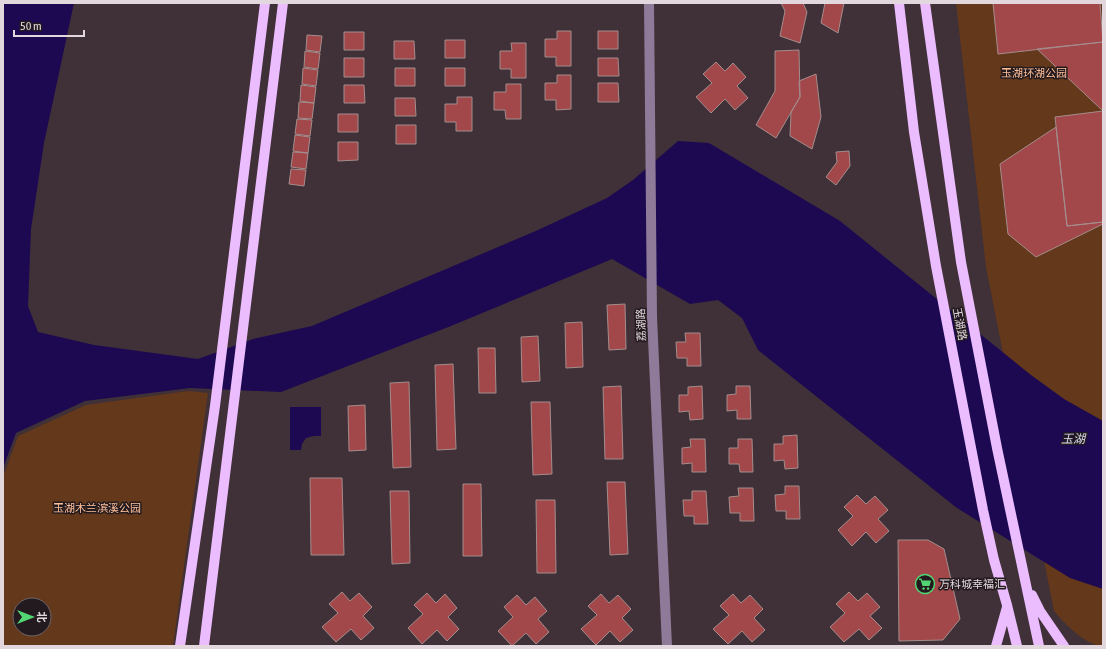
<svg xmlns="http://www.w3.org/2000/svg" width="1106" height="649" font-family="'Asap Condensed','Noto Sans SC',sans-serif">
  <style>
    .green { fill: #64381a; fill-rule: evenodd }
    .water { fill: #1c0952 }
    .building { fill: #a2484b; stroke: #a48d8c }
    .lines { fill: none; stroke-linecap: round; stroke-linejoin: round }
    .minor { stroke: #907a99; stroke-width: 10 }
    .major { stroke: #ebbcfe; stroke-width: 10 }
    .labels { text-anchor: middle; stroke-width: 3; stroke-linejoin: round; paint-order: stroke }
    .park-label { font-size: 11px; fill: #ffbf99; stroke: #221a1e }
    .street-label { font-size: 11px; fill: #e2d7dc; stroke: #221a1e }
    .poi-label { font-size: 11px; fill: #e2d7dc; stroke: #221a1e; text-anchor: start }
    .water-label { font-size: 12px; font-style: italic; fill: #dddef4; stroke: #221a1e }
  </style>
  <rect width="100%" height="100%" fill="#403038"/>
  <path class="green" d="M956,3H1103V646C1086,646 1064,623 1054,611L986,267Z
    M188,391L208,393L173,646H3V477L18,436L86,405ZM20,605H44V629H20Z"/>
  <path class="water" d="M3,3H74L44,143L31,229L28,306L38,332L94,345L198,359L253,339L312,326L538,230L607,198L633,180L678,141L709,143L840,221L1031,375L1064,399L1103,421V589L1070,578L957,508L758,350L742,318L718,300L690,304L612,259L451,326L281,392L190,388L85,401L16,433L3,468Z
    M290,407H321V436H314L306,438L302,444L301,450H290Z"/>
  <path class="building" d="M781,3H803L807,12L800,43L780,36L785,11Z
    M825,3H844L838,33L821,23Z
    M993,3H1100L1103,42L998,54Z
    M557,31H571V66H556V57H545V39H557Z
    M598,31H618V49H598Z
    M344,32H364V50H344Z
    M307,35L322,36L320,52L306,50Z
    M445,40H465V58H445Z
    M394,41H414L415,59H394Z
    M1103,42V111L1037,49Z
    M511,43H526V78H511V69H500V51H512Z
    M799,50L800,97L776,138L756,125L775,91V51Z
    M305,51L320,53L318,69L304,67Z
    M344,58H364V77H344Z
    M598,58H618L619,76H598Z
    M716,62L725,71L733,63L746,77L737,86L748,98L735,110L725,99L711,113L696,97L712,83L703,74Z
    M303,68L318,70L316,86L302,84Z
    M395,68H415V86H395Z
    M445,68H465V86H445Z
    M816,74L821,117L812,149L790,136L791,112L800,97L799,81Z
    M557,75H571V109L556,110V100H545V83H557Z
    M598,83H618L619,102H598Z
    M506,84H521V119H506L505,110H494V92H506Z
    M301,85L316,87L314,103L300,101Z
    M344,85H364L365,103H344Z
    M457,97H472V131H456V122H445V104H457Z
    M395,98H415L416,116H395Z
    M299,102L314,103L312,119L298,118Z
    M1103,111V222L1067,226L1055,117Z
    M338,114H358V132H338Z
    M297,119L312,120L310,136L295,134Z
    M396,125H416V144H396Z
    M1056,127L1067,226L1103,222V224L1036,257L1008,234L1000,164Z
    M295,135L310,137L308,153L293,151Z
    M338,142H358V160L338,161Z
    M849,151L850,166L836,185L826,177L837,162L836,152Z
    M293,152L308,153L306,169L291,167Z
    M291,169L306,170L304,186L289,184Z
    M625,304L626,349L609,350L607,305Z
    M582,322L583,367L566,368L565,323Z
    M685,333H700L701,366H687V358H677L676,342H686Z
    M538,336L540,381L522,382L521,337Z
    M478,348H495L496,393H479Z
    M453,364L456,449L437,450L435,365Z
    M409,382L411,467L393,468L390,383Z
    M621,386L623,459H605L603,387Z
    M702,386L703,419L690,420L689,411L679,412V395H688V387Z
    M736,386H750L751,419H737V410L727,411V395L736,394Z
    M531,402H550L552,474L533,475Z
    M365,405L366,450L349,451L348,406Z
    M797,435L798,468L785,469L784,460L774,461V444H783V436Z
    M690,439H705L706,472H692V463L682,464V448L691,447Z
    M738,439H752L753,472H740L739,464H729V448H738Z
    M310,478H342L344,555H311Z
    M607,482H625L628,554L610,555Z
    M463,484H481L482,556H463Z
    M785,486H799L800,519H786V511H776L775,495L785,494Z
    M738,488H753L754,521H740V513H730L729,497L739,496Z
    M390,491H409L410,563L392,564Z
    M692,491H706L708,524H694V516H684L683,500H692Z
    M857,495L866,504L875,496L888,510L878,519L889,531L876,543L866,532L852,546L838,530L853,516L844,507Z
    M536,500H555L556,573H537Z
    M898,540H928L944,549L960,619L943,640L899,641Z
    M342,592L350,601L359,593L372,607L363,616L374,628L361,640L351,629L336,642L322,627L338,613L329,604Z
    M849,592L858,601L867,593L880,607L870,616L882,628L869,640L859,629L844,642L830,627L845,613L836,604Z
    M427,593L436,603L445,594L457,608L448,617L459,629L447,641L437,630L422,644L408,628L423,614L414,605Z
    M601,594L609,603L618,595L631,609L622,618L633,630L620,642L610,631L596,645L581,629L597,615L588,606Z
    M733,594L741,603L750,595L763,609L754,618L765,630L752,642L742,631L728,644L713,629L729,615L720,606Z
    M517,595L526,605L535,597L547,611L538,619L549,632L536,644L526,633L512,646L498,631L513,617L504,607Z"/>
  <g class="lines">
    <path class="minor" d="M649,3L652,317L667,646"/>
    <path class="major" d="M899,3L914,132L936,266L983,510L994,560L1007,605L1017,646
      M925,3L961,262L997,448L1039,646
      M1032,595L1040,611L1064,646
      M180,646L215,406L265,3
      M204,646L283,3
      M996,646L1007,607"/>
  </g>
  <defs>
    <symbol id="supermarket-ring" viewBox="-11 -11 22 22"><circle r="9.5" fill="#221a1e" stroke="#52d673" stroke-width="1.5"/><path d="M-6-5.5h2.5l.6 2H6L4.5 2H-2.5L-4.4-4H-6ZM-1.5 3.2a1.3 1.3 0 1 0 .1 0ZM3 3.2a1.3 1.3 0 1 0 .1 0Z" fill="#52d673"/></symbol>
  </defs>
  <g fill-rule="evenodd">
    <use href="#supermarket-ring" x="914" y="573" width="22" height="22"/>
  </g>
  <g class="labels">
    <g class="park-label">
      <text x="1034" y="77">玉湖环湖公园</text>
      <text x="97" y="512">玉湖木兰滨溪公园</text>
    </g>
    <g class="street-label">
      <text transform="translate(960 324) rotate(79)" y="4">玉湖路</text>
      <text transform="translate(641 325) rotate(-92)" y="4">荔湖路</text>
    </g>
    <g class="poi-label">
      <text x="939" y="588">万科城幸福汇</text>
    </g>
    <g class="water-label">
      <text x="1073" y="443">玉湖</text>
    </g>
  </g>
  <rect width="1106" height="649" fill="none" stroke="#e2d7dc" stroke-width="8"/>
  <g transform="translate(32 617) rotate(90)"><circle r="19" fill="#221a1e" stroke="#6f666a"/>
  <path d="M0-3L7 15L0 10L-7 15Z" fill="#52d673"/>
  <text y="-6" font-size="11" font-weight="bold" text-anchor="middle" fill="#e2d7dc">北</text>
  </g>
  <path d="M14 30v6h70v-6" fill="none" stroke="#e2d7dc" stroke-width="2"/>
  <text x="20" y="30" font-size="12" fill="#e2d7dc" stroke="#221a1e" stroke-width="3" paint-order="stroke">50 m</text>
</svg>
